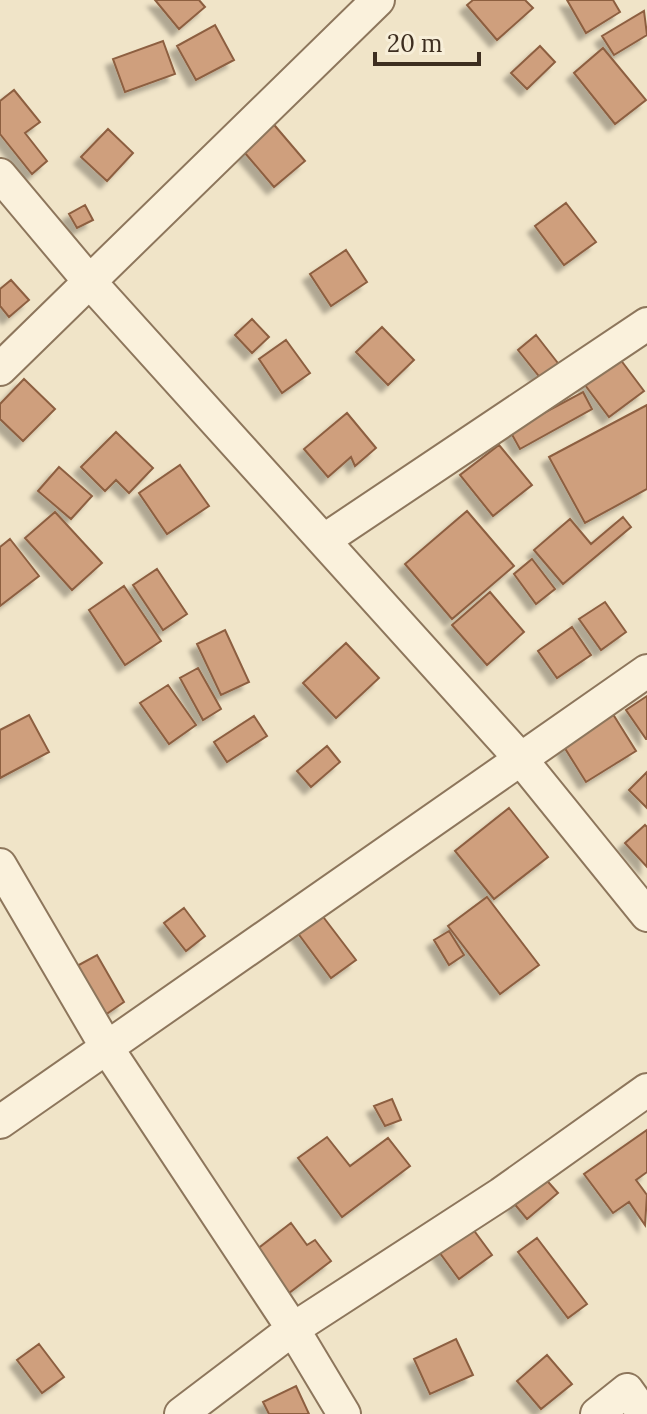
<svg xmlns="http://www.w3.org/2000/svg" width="647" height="1414" font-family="Lora,serif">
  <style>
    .building { fill: #cf9f7d; stroke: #8d5f41; stroke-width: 2; filter: url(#shadow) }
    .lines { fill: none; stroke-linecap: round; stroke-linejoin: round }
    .minor-casing { stroke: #8d765c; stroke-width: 36 }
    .minor { stroke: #faf1dc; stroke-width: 32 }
  </style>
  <defs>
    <filter id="shadow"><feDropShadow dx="-7" dy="7" stdDeviation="2" flood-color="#0004"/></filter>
  </defs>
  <rect width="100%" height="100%" fill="#f0e4c8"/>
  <path class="building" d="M155,0H199L205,7L179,29Z
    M473,0H525L533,8L497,40L467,5Z
    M567,0H613L620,12L586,33Z
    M644,11L647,35L614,55L602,36Z
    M215,25L234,60L196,80L177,46Z
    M163,41L175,74L125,92L113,59Z
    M540,46L555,62L527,89L511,73Z
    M603,48L646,100L615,124L574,73Z
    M14,90L40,122L25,133L47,161L32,174L0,134V101Z
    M270,120L305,161L274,187L239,146Z
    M108,129L133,153L107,181L81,157Z
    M566,203L596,242L564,265L535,226Z
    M85,205L93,220L77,228L69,214Z
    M346,250L367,282L331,306L310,274Z
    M11,280L29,300L9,317L0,306V289Z
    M252,319L269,337L252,353L235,335Z
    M382,327L414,360L388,385L356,352Z
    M536,335L568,376L550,390L518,350Z
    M286,340L310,373L282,393L259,359Z
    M620,359L644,391L609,417L585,385Z
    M24,379L55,409L23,441L0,419V404Z
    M583,392L592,409L520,449L510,431Z
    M647,405V489L585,523L549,457Z
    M347,413L376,448L355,466L351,457L328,477L304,449Z
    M116,432L153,468L129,493L116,480L105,491L81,467Z
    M499,445L532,485L493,516L460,475Z
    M180,465L209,506L167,534L139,493Z
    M59,467L92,496L71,519L38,491Z
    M467,511L514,566L452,619L405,564Z
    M55,512L102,563L72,590L25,538Z
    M623,517L631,527L563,584L534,550L570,519L591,544Z
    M10,539L39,576L0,606V547Z
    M532,559L555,589L536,604L514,574Z
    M157,569L187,614L163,630L133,585Z
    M124,586L161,641L125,665L89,610Z
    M490,592L524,632L487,665L452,625Z
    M605,602L626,632L601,650L579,619Z
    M572,627L591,655L557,678L538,651Z
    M225,630L249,682L221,695L197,644Z
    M346,643L379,678L336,718L303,683Z
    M198,668L221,709L203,720L180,678Z
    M168,685L196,725L169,744L140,703Z
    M647,696V739H646L626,710Z
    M611,711L636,751L586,782L561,742Z
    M29,715L49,752L0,778V730Z
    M254,716L267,736L227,762L214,742Z
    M327,746L340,762L311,787L297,771Z
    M647,772V808L629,790Z
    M509,808L548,857L494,899L455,851Z
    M645,825L647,827V867L625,843Z
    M487,897L539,965L500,994L448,926Z
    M184,908L205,936L186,951L164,923Z
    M321,914L356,960L331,978L297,932Z
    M449,931L464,955L449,965L434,940Z
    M97,955L124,1002L105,1015L77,966Z
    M392,1099L401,1120L385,1126L374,1106Z
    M647,1130V1172L636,1180L647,1195L645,1225L629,1202L613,1213L584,1174Z
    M327,1137L350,1166L388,1138L410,1166L342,1217L298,1158Z
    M542,1175L558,1193L527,1219L512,1201Z
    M464,1217L492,1255L459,1279L431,1241Z
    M291,1223L307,1245L315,1240L331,1261L289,1293L256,1250Z
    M537,1238L587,1304L568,1318L518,1252Z
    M456,1339L473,1375L430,1394L414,1359Z
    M39,1344L64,1377L42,1393L17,1360Z
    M547,1355L572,1384L541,1409L517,1381Z
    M296,1386L309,1414H269L263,1402Z"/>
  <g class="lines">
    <defs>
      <path id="minor" d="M0,175L89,281L519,757L647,915
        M0,369L378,0
        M326,539L647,324
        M0,865L107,1048L293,1329L344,1414
        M0,1122L647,671
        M181,1414L293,1329L501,1194L647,1090
        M597,1414L627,1390L644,1414"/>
    </defs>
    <use href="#minor" class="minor-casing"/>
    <use href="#minor" class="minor"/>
  </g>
  <path d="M375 52v12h104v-12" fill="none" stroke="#3d2e20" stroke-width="4"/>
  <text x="387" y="52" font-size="24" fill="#3d2e20" stroke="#f7eed8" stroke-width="6" paint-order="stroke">20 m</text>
</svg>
